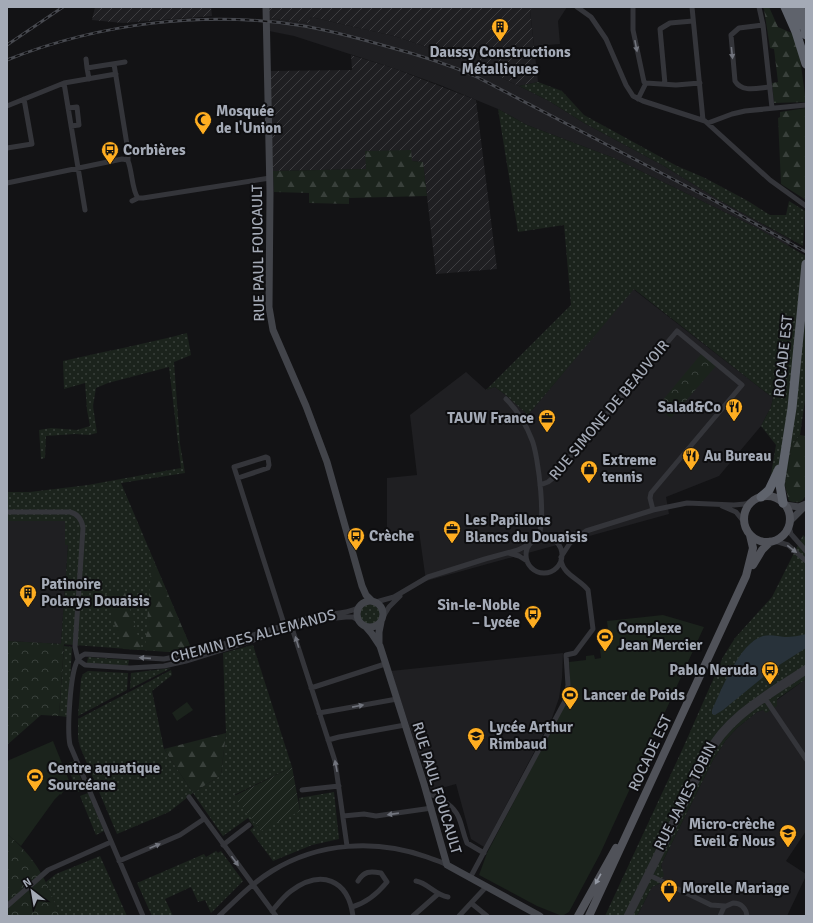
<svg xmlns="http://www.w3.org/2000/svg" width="813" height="923" font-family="Signika,sans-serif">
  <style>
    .built { fill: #1f1f22 }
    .industrial { fill: url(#industrial-furrows) }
    .grass { fill: url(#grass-dots) }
    .forest { fill: url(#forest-firs) }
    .park { fill: url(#park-crowns) }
    .garden { fill: url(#garden-furrows) }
    .pitch { fill: #1b231c }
    .water { fill: #28323a }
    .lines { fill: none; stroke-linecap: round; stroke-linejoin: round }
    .street { stroke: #34353a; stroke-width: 5 }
    .secondary { stroke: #42444a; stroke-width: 7 }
    .primary { stroke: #505259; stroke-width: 8 }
    .highway { stroke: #5f636c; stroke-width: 9 }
    .rail-casing { stroke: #47494f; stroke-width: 3 }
    .rail { stroke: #0e0e10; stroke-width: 1.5; stroke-dasharray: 4.5; stroke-linecap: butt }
    .oneway { fill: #72757e }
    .oneway2 { fill: #9398a3 }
    .labels { text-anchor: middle; stroke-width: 4; stroke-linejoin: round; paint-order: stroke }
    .poi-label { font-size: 15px; font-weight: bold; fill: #a4aab6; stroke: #0e0e10; text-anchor: start }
    .street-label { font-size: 15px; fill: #a4aab6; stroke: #0e0e10 }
  </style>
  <defs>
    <pattern id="industrial-furrows" width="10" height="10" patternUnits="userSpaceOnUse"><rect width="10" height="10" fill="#1f1f22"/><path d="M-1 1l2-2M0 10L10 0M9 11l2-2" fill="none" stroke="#3d3d40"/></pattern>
    <pattern id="grass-dots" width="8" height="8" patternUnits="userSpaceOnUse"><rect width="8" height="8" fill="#1b231c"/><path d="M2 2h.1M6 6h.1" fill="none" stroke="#39403b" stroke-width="1.8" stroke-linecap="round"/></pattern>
    <pattern id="forest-firs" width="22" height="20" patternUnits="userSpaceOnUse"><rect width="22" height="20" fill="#1b231c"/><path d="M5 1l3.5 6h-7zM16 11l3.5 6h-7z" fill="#39403b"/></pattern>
    <pattern id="park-crowns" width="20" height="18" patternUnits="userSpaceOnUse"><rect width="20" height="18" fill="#1b231c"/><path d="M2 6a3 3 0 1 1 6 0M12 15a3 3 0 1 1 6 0" fill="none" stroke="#39403b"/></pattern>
    <pattern id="garden-furrows" width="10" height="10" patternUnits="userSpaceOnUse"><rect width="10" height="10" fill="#1b231c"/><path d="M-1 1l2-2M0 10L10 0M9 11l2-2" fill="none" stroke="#39403b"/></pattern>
  </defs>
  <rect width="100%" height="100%" fill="#131315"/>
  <path class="built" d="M532,7H567L558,21L560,44L534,46L530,10Z
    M311,17L394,36L454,56L519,86L549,101L584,123L664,166L719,200L791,240L788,247L755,227L614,158L527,125L498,109L440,85L393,68L294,36L269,31L268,18L309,23Z
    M633,289L773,398L771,407L761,426L719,476L666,497L669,514L426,581L419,531L387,533V478L417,475L410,415L466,372L486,390L495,387L507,396L528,415Z
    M7,521H65V544L68,545L61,644L7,641Z
    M563,653L562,678L559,698L552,718L484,847L471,839L456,784L431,791L391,671Z
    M806,679V831L786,861L806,874V876L787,916H637L652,887L659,884L662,868L661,865L713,760L726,740L737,728L757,712L763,710Z"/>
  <path class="industrial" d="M95,7H211L212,16L123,23L92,20Z
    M268,7H532L530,11L538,82L519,86L454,56L394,36L311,17L309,23L268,18Z
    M351,55L393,68L476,100L497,269L436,274L423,162L412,161L366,169L273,171L269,71L352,70Z"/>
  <path class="grass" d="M538,82L562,91L584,115L677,166L705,178L748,201L770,215H786L789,201L805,211L803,246L719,200L664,166L584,123L549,101L519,86Z
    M498,109L527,125L614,158L755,227L806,256V393L800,435L792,445L785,486L770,480L776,445L761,426L771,407L773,398L634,289L528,415L507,396L495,387L486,390L571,305L564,225L518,232Z
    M187,333L191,355L174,362L180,444L185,473L121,483L191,648L178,652H168L61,644L68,545H65V521H7V492H30L88,485L181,468L169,367L108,383L96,388L93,406L97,433L89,435L75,434L46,436L45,458L41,459L39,430L51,428L77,430L90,426L87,410L85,383L64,389L63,361C105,351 146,344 187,333Z
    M803,535L806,538V679L777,699V706L766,713L763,710L757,712L737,728L726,740L713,760L661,865L664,875L659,884L652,887L637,916H605L683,748L723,657L735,638L772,597Z
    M360 614a10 10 0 1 1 20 0a10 10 0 1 1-20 0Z
    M253,645L292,767L234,795L300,811L299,798L334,792L339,839L312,845L273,861L250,830L254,827L248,818L223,836L193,793L169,812L117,834L80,747L78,738V719L171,670L172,675L152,691L164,749L193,793L221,775L226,733L223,653Z
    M64,646L72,647L68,717L59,716Z
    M88,657L129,660L128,666L87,663Z
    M171,668L130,689L131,673Z
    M88,671L128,673L127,690L78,716L81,679L83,674Z
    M74,761L85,789L78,792L66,764Z
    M88,793L104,831L96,835L80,796Z
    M216,851L218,853L221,851L243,881L211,913L205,900L198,902L191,887L165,899L173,916H152L137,883L204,854L206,857Z
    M100,856L127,916H60L46,882L56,874Z"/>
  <path class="forest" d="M762,7H769L778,27L794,34L799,51L806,102L774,103L772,83L778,82L774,49L770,48L764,9Z
    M806,108V200L781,184L778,118L780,117V112Z
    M411,150L412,161L423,162L427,196L349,198V204L309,203V193L274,192L273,171L366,169L365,151Z
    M800,435L806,436V494C802,504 798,503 789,501L785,486L792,445Z
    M152,557L191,648L178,652L145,650Z
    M124,589L142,650L123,649L105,595Z
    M226,733L221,775L193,793L164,749Z"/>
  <path class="park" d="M702,353L716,366L671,418L657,407Z
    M7,641L64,644L59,716L41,715L7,745Z
    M7,834C38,860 46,880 60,916H7Z"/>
  <path class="garden" d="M292,767L300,811L261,831L234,796Z"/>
  <path class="pitch" d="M663,615L704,627L600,854L569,912L562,916L537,906L479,875L487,853L565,704C570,690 571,677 569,662L586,660V656L594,655L595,659L601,658L600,649L610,648L607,621Z
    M187,702L193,710L177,721L172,713Z
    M53,741L70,783L65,788V789L61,795L60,794L55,799L21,846L7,834V761Z"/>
  <path class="water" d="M806,634V648L773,669L723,710L715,715L712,714V710C722,689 739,643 763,636C770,634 778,636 785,637C792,637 799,636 806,634Z"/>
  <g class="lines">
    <path class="street" d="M577,7L591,17L606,39L626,85L633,96L643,101L705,121L770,180L806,206
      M633,7V30L644,82L646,83L676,85L700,83
      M692,7L703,120
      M759,7L763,25L772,108
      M763,25L739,28L731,35L735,81C742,93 758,88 770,87
      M86,59L87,68
      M114,64L128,151C128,154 128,158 128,161C132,170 132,191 138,198
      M89,79L87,68L125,62
      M64,83L85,210
      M665,84L660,29L670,23L693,21
      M638,99L646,83
      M7,106L64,83L116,74
      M68,108L77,107L79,125L71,126
      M708,123L732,114L745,111L806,105
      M7,148L32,144L24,99
      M7,183L122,159L128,160
      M132,201L138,198H143L270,178
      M506,399C517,410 526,424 532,440C538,454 548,530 536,539
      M238,478L268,468L269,465L268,458L266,457L234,467C251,520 268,574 285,627
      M540,485L548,482L553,478L677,331L742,385L651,493L650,498L653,510
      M722,506L736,512L744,522
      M7,512H70C78,514 82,520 83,528L75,647L78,660
      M789,527L791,534L806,551
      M526 555a18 18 0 1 1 36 0a18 18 0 1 1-36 0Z
      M554,540H561L580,532
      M775,541L788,545L806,561
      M509,553L519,556L527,561
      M561,557L570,543L586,531L653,510L687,503L734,505L745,504L753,501
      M376,602L394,597L428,577L485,559L518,550L530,544
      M383,617L389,607L400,596
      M291,625L335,761L347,846
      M78,660L85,665L130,668L164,666L186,661L318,620L346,617H353L358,620
      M311,688L385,664
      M764,697L806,759
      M319,713L397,699
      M328,740L339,737L405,725
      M302,790L339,786
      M428,795C434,794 437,797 442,800C463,813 459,823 467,843L484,853
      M189,797L276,916
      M343,816L364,814L376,816L432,808
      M223,845L249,825
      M119,861L180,835L204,819
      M649,875L711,905L725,906
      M470,878L565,701L568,685L566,655L575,653L593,629L588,590C580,579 563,575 561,560
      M416,881C428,883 435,895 448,897
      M471,903L487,916
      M7,906L48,870L111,842
      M352,907C366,903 378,893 387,882L381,873C370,871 364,871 358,881
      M272,911C278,904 284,896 291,891C321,869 348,879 353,916
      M143,916L70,745C67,731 70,671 78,660C79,657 83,655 85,654L164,659L194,653L312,617C327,613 345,615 358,608
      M219,916C236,900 252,883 272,871C319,842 376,839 427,857C434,860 441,861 447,865
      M413,916L438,894
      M459,916L486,887
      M626,916L705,755C726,714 769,692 806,667
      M630,916L709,757C729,717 770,697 806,672
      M720,916L724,907L733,903C741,903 746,908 747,916"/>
    <path class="secondary" d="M266,7L270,192L269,307L273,330L306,406L327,462L362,586L366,595L372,601
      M785,505L799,507L806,504
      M790,521L806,505
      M357 614a13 13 0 1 1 26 0a13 13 0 1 1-26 0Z
      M366,627L372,634L380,646L424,784L447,865L540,916
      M379,644V632L381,622"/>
    <path class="primary" d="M744 519a23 23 0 1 1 46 0a23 23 0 1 1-46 0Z
      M753,565L762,550L770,542
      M578,916L616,848
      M589,916L746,576L753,548L750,535"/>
    <path class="highway" d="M785,7L796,32L806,64
      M793,7L799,25
      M800,7L806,35
      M761,497L769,490L779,469
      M783,503L780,485L792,408L806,264"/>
    <defs>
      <path id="rail" d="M7,45L63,7
        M7,60C99,23 206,10 304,26C333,31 361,39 389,47C419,55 447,64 475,76L713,200L806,252"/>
    </defs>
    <use href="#rail" class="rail-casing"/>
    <use href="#rail" class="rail"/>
  </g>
  <defs><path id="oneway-solid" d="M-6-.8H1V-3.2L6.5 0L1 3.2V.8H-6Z"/></defs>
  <g class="oneway">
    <use href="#oneway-solid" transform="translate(636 46) rotate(79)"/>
    <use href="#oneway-solid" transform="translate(732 53) rotate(84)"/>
    <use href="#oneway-solid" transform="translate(792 549) rotate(37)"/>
    <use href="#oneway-solid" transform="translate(297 642) rotate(-107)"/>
    <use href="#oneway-solid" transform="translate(145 658) rotate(-176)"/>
    <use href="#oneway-solid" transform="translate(358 706) rotate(-11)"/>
    <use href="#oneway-solid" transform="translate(336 766) rotate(-101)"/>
    <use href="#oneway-solid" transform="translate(393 814) rotate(172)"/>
    <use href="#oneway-solid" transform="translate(155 846) rotate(-23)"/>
    <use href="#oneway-solid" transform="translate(235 861) rotate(54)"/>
  </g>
  <use class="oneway2" href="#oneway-solid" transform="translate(598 879) rotate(119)"/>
  <defs>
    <symbol id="building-pin" viewBox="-11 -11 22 30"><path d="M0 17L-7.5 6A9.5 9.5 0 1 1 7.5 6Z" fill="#ffae21" stroke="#0e0e10"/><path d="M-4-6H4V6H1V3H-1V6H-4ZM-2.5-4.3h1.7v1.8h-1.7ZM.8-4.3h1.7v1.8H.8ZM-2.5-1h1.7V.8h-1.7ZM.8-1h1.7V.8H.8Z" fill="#111"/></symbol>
    <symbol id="mosque-pin" viewBox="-11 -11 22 30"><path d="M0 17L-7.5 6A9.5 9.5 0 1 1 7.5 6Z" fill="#ffae21" stroke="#0e0e10"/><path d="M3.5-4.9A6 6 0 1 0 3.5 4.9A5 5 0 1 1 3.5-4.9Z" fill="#111"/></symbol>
    <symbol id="bus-pin" viewBox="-11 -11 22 30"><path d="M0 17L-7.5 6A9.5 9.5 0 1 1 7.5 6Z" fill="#ffae21" stroke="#0e0e10"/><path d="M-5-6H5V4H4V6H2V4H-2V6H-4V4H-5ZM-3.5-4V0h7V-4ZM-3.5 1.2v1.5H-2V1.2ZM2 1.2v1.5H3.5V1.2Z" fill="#111"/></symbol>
    <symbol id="restaurant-pin" viewBox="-11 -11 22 30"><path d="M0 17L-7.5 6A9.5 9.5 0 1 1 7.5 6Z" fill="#ffae21" stroke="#0e0e10"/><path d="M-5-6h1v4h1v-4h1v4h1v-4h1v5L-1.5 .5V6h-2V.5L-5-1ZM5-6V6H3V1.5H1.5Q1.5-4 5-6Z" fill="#111"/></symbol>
    <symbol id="office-pin" viewBox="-11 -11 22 30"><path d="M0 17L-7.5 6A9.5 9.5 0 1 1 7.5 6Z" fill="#ffae21" stroke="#0e0e10"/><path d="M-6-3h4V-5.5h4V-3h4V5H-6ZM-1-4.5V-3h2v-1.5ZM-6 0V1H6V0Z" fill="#111"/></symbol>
    <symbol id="shop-pin" viewBox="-11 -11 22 30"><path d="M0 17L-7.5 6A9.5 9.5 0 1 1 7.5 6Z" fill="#ffae21" stroke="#0e0e10"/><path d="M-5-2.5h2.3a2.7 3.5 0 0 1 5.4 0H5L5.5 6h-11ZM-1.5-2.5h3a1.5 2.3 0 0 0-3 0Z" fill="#111"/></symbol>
    <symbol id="stadium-pin" viewBox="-11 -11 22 30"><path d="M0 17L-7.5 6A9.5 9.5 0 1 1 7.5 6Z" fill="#ffae21" stroke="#0e0e10"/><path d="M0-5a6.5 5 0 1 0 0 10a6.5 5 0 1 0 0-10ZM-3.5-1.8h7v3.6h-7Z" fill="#111"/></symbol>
    <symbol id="school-pin" viewBox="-11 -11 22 30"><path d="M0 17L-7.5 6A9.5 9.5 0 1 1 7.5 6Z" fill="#ffae21" stroke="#0e0e10"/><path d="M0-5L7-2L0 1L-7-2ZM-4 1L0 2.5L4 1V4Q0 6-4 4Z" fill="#111"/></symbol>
  </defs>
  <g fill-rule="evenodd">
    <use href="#building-pin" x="490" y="17" width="20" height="27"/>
    <use href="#mosque-pin" x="193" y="110" width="20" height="27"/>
    <use href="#bus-pin" x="100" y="140" width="20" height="27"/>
    <use href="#restaurant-pin" x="724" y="397" width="20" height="27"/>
    <use href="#office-pin" x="537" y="408" width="20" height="27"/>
    <use href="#restaurant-pin" x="681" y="446" width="20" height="27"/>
    <use href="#shop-pin" x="579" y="459" width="20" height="27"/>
    <use href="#office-pin" x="442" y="519" width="20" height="27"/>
    <use href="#bus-pin" x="346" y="526" width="20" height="27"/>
    <use href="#building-pin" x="18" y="583" width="20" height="27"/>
    <use href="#bus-pin" x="523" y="604" width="20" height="27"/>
    <use href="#stadium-pin" x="595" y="627" width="20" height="27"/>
    <use href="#bus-pin" x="760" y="660" width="20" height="27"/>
    <use href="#stadium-pin" x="560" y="685" width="20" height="27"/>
    <use href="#school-pin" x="466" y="726" width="20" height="27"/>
    <use href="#stadium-pin" x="25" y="767" width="20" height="27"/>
    <use href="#school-pin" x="778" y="823" width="20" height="27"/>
    <use href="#shop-pin" x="659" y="878" width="20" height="27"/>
  </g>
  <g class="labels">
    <g class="poi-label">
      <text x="500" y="57" text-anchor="middle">Daussy Constructions<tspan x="500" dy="17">Métalliques</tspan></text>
      <text x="216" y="116">Mosquée<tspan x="216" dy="17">de l'Union</tspan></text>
      <text x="123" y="155">Corbières</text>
      <text x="721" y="412" text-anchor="end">Salad&amp;Co</text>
      <text x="534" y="423" text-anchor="end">TAUW France</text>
      <text x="704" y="461">Au Bureau</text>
      <text x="602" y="465">Extreme<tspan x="602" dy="17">tennis</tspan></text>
      <text x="465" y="525">Les Papillons<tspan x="465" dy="17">Blancs du Douaisis</tspan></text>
      <text x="369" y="541">Crèche</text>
      <text x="41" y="589">Patinoire<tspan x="41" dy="17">Polarys Douaisis</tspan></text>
      <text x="520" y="610" text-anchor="end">Sin-le-Noble<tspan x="520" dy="17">– Lycée</tspan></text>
      <text x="618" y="633">Complexe<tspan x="618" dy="17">Jean Mercier</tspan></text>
      <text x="757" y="675" text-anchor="end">Pablo Neruda</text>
      <text x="583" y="700">Lancer de Poids</text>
      <text x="489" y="732">Lycée Arthur<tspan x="489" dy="17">Rimbaud</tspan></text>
      <text x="48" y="773">Centre aquatique<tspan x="48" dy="17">Sourcéane</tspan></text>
      <text x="775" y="829" text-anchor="end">Micro-crèche<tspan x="775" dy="17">Eveil &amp; Nous</tspan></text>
      <text x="682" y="893">Morelle Mariage</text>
    </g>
    <g class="street-label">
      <text transform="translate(258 253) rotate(-91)" y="5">RUE PAUL FOUCAULT</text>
      <text transform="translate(783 356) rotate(-84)" y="5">ROCADE EST</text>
      <text transform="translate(609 410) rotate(-50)" y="5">RUE SIMONE DE BEAUVOIR</text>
      <text transform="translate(253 636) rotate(-15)" y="5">CHEMIN DES ALLEMANDS</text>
      <text transform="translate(650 753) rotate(-65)" y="5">ROCADE EST</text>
      <text transform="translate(437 788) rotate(73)" y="5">RUE PAUL FOUCAULT</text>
      <text transform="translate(685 796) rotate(-63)" y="5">RUE JAMES TOBIN</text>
    </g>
  </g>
  <rect width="813" height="923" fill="none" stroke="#a4aab6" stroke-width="16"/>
  <g transform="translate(32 891) rotate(329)" stroke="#0e0e10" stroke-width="3" paint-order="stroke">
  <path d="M0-3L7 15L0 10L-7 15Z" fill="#a4aab6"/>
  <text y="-6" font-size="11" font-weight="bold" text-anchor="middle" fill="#a4aab6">N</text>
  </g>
</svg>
